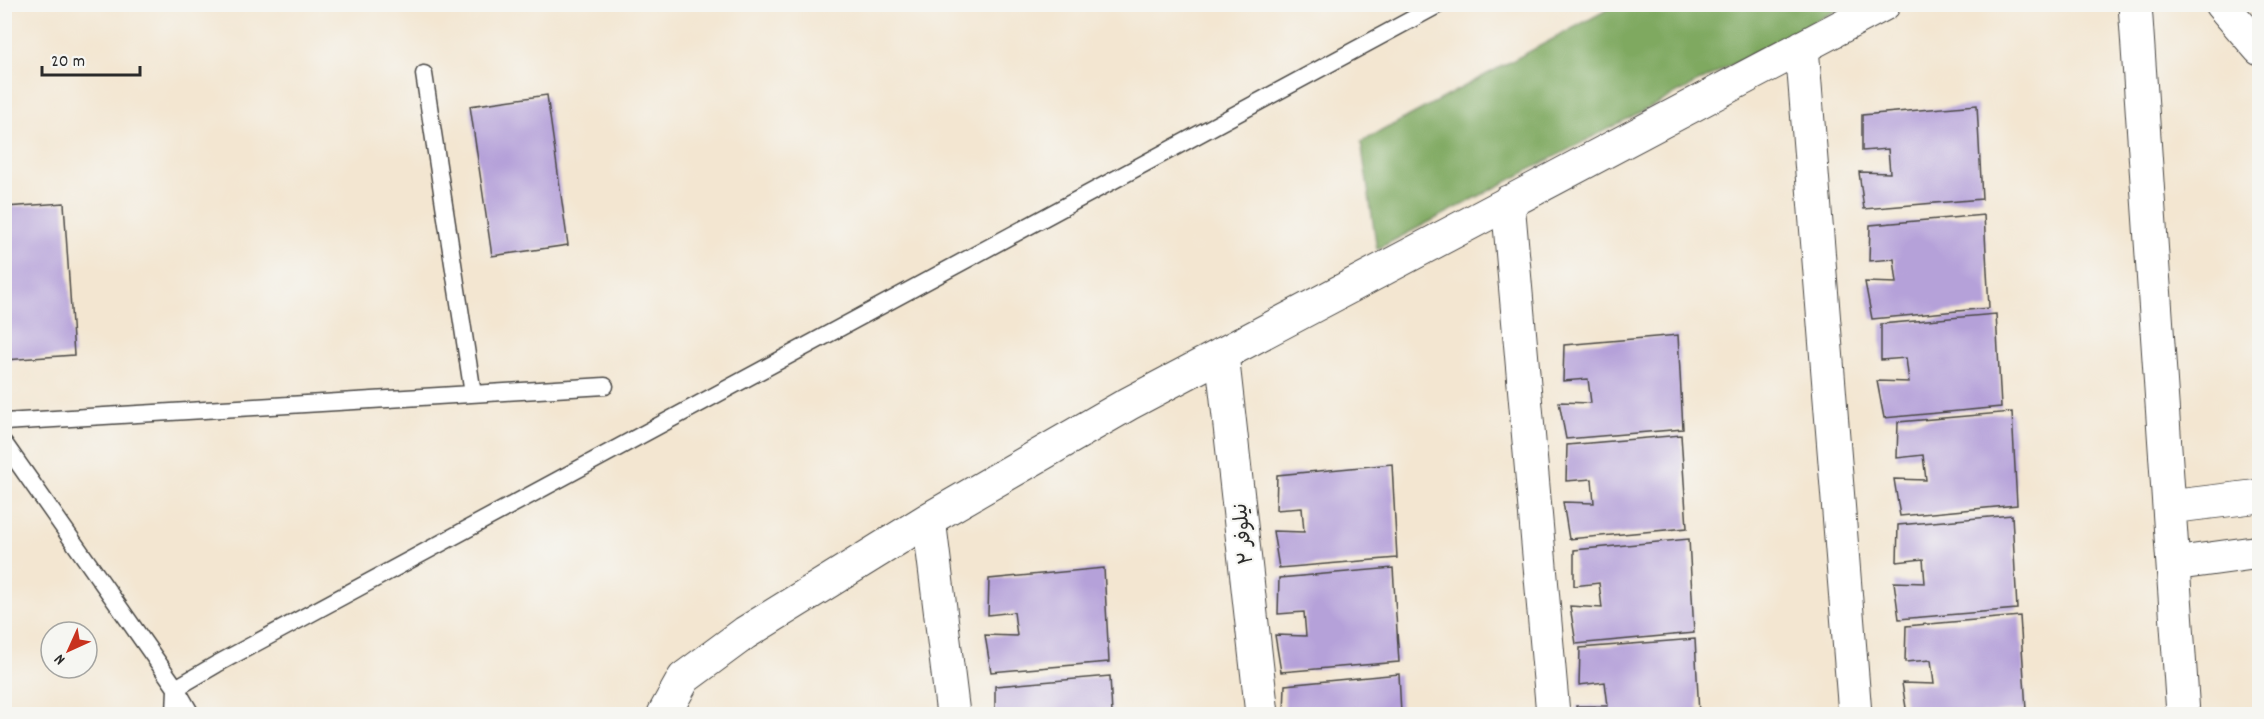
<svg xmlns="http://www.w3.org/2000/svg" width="2264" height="719" font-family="Dekko,'Playpen Sans Arabic',sans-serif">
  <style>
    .forest { fill: #7fa960; stroke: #556a46; stroke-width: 1.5 }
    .building { fill: #b5a1d9 }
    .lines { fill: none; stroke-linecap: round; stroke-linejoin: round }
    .service-casing { stroke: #494744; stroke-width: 19 }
    .minor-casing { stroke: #494744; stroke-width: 35 }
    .service { stroke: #fff; stroke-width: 16 }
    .minor { stroke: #fff; stroke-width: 33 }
    .labels { text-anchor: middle; stroke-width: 4.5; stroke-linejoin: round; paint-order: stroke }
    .street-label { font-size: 20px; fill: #2b2b2b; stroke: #f6f6f2 }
  </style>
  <rect width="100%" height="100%" fill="#f6f6f2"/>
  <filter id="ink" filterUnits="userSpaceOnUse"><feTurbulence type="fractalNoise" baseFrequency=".0167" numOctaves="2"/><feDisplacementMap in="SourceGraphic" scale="12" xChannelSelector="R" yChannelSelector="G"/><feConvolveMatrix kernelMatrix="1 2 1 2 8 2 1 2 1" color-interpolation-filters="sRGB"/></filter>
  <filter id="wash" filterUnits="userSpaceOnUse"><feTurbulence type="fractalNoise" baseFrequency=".008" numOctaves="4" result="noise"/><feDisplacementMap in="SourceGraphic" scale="24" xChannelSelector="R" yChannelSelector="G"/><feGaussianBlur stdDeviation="1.35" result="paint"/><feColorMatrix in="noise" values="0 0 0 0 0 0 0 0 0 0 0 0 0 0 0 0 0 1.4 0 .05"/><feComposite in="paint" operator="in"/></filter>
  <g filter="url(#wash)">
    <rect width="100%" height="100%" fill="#f3e6d1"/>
    <path class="forest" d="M1616,5H1847L1377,249L1361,142Z"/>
    <g id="blocks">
      <path class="building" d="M547,95L568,245L492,256L470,106Z
        M1977,105L1982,199L1864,209L1859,172L1890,173L1888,149L1862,151V115Z
        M64,203L74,355L5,360V207Z
        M1984,215L1989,308L1872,319L1865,282L1897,283L1894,259L1869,261L1870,225Z
        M1996,314L2001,407L1884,418L1877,381L1909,382L1906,358L1881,360V324Z
        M1678,335L1683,429L1566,439L1559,402L1591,403L1588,379L1563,381L1564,345Z
        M2012,412L2017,505L1900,516L1894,479L1926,480L1923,455L1897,458L1898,422Z
        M1681,435L1687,528L1569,539L1563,502L1594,503L1592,479L1566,481L1567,445Z
        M1392,464L1397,558L1279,568L1273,531L1304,532L1302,508L1276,510L1277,475Z
        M2012,515L2017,609L1899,619L1894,582L1925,583L1923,559L1897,562L1898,525Z
        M1689,539L1694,633L1576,644L1570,606L1602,608L1599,583L1574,586V550Z
        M1104,568L1109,662L991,672L985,635L1017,636L1014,612L988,615L989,579Z
        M1393,568L1399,662L1281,672L1275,635L1306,636L1304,612L1278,614L1279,578Z
        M2020,616L2026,710L1974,714H1907L1902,683L1934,684L1931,660L1905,662L1906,626Z
        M1695,639L1699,714H1577L1576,706H1608L1605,682L1579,685L1580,648Z
        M1399,674L1401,714H1284L1285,685Z
        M1110,676L1112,714H995V686Z"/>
    </g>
  </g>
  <g filter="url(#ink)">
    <use href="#blocks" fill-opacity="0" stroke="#494744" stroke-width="1.5"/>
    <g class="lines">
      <defs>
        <path id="service" d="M424,74L473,394
          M4,422L605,386
          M4,443L176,688L175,714
          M191,714L176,688L217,664L1440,4"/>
        <path id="minor" d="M2135,4L2183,714
          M2221,4L2260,49
          M1802,47L1855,714
          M1508,202L1553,714
          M1222,354L1262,714
          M2169,507L2260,496
          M929,519L953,714
          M2173,564L2260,552
          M664,714L684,678L745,633L929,519L1128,404L1884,4"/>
      </defs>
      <use href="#service" class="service-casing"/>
      <use href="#minor" class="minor-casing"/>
      <use href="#service" class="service"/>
      <use href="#minor" class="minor"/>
    </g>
  </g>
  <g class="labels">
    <g class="street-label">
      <text transform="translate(1242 534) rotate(-96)" y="7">نیلوفر ٣</text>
    </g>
  </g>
  <rect width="2264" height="719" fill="none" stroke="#f6f6f2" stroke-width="24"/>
  <g transform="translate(69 650) rotate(225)"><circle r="28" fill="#f6f6f2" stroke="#a5a5a2" stroke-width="1.5"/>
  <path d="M0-4.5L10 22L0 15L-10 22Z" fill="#c8321e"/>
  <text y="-9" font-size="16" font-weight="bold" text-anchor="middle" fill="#2b2b2b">N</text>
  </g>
  <path d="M42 66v9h98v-9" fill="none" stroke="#2b2b2b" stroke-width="3"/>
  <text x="51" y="66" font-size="18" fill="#2b2b2b" stroke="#f6f6f2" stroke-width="4.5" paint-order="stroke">20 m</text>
</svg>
